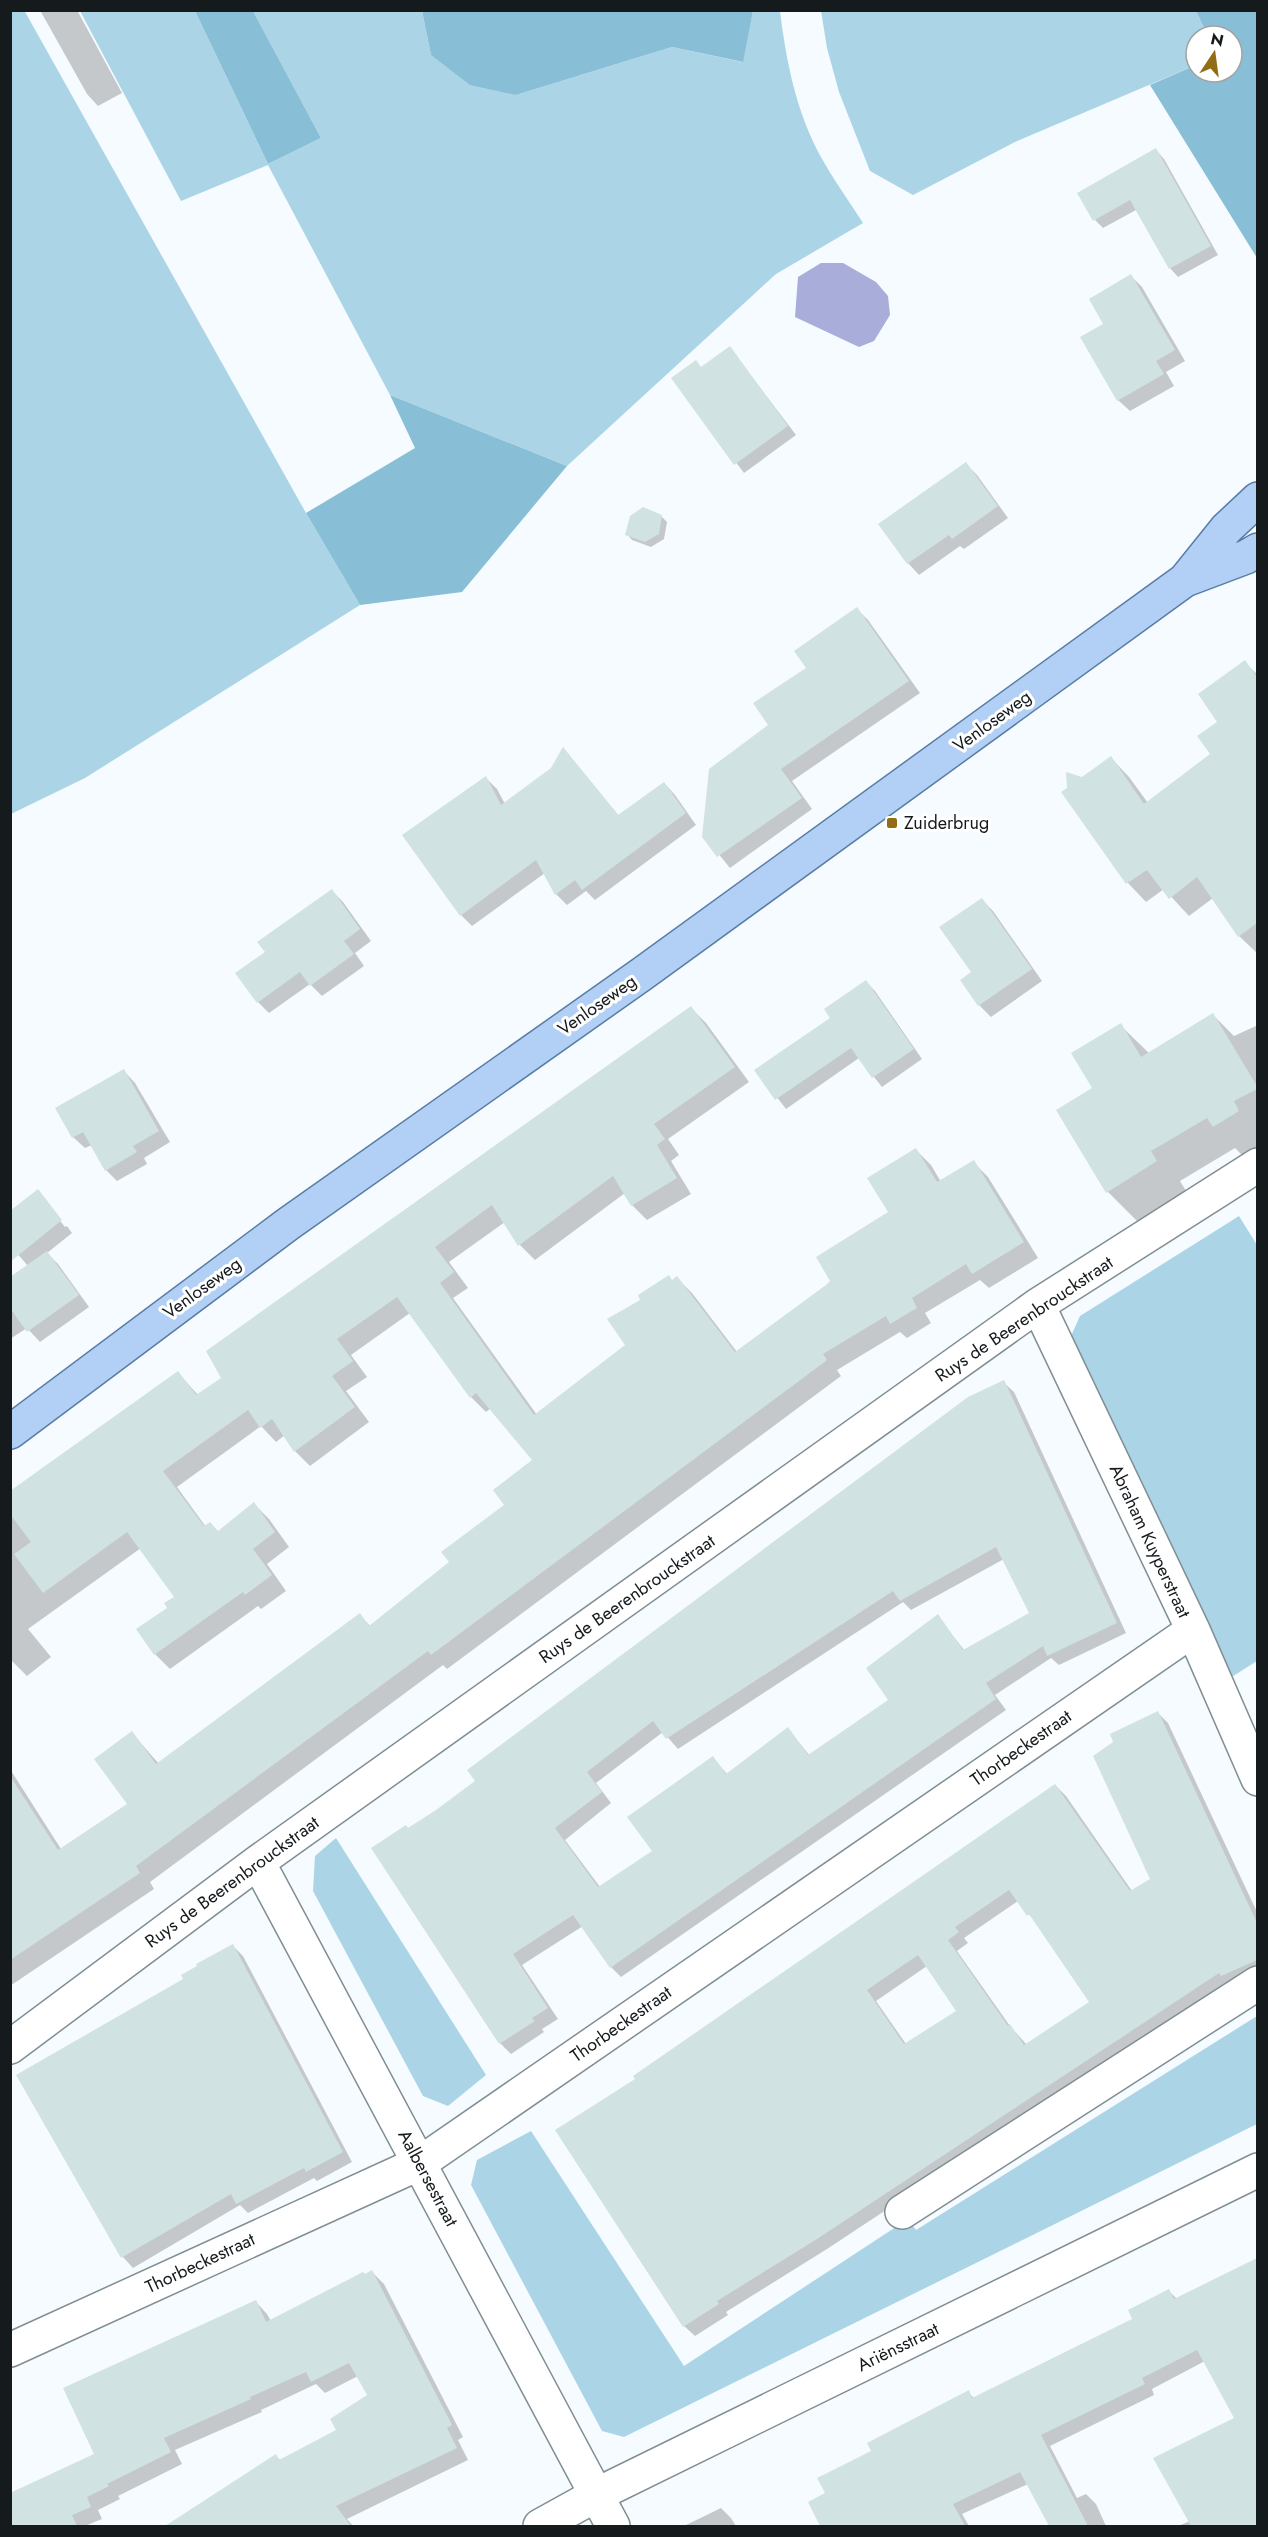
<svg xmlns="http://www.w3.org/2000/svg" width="1268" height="2537" font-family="Jost,sans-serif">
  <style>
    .green { fill: #abd5e6 }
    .forest { fill: #89bfd6 }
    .water { fill: #a9adda }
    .shadow { fill: #0003; fill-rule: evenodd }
    .building { fill: #d1e2e2; fill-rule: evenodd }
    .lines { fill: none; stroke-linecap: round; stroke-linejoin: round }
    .minor-casing { stroke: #808e94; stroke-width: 36 }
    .major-casing { stroke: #597ca5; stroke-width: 36 }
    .minor { stroke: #fff; stroke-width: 33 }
    .major { stroke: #b2d0f5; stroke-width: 33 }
    .poi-dot { fill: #916e15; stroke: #fff; stroke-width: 2 }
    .labels { text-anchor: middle; stroke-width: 6; stroke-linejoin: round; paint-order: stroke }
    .street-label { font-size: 18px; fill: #151a1d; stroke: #fff }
    .poi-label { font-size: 18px; fill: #151a1d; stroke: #fff; text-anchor: start }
  </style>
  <rect width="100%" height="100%" fill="#f5fbfe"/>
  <path class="green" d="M24,10L306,513L360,605L85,778L11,814L10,11Z
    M80,11H195L268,164L321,138L253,11H422L431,55L516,95L672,47L742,62L753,11H780C786,60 796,112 821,157C833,179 849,201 863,223L776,274L567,466L390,395L268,165L181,201Z
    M821,11H1196L1208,36H1196V65L1015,142L913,195L870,171L839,92L827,48Z
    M1239,1216L1257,1245V1661L1230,1678L1071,1336L1080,1316Z
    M336,1838L486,2075L448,2106L423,2096L313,1891L315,1856Z
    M1257,2016V2124L624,2437L602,2431L471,2185L477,2160L531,2131L684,2366L908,2219L916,2230Z"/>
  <path class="forest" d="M195,11H253L321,138L268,164Z
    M422,11V10L753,11L743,62L672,47L516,95L470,85L431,55Z
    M1196,11H1257V258L1150,85L1196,65V72H1232V36H1208Z
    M390,395L567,466L462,592L360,605L306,513L415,448Z"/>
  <path class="water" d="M821,263H843L876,282L888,296L890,315L874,341L859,347L795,317L798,277Z"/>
  <path class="shadow" d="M44,10H77L122,93L98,106L87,94L41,12Z
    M1156,150L1164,159L1218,255L1178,277L1170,268L1136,210L1103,228L1095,220Z
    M1131,276L1142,287L1185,361L1166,372L1174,386L1130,411L1118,400L1105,324Z
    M730,348L796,435L744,473L673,379L702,369Z
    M966,464L977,475L1008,518L964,549L960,546L919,575L908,563L880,524Z
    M661,516L667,522L664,539L651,547L632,540L627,534Z
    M857,609L868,620L920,693L792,781L812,809L730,868L704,836L808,668Z
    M1244,662L1258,675V954L1239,936L1213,898L1189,916L1164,889L1146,902L1128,883L1063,792L1111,758L1129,777L1148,803L1212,755L1219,722Z
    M564,749L619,816L664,783L675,795L696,825L595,900L586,891L567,905L556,894L545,873L472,926L461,915L486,778L497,789L505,804L552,769Z
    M332,891L343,902L371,941L355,953L364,966L322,996L310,984L269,1013L258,1002Z
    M982,900L993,911L1042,981L991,1017L980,1006L962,980L973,973Z
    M866,982L875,991L922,1059L882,1087L859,1058L786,1109L756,1070L832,1019Z
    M691,1008L706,1023L749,1082L668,1139L679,1155L671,1161L691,1194L647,1220L632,1205L625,1193L535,1260L520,1245L505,1222L449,1262L468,1288L453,1298L537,1415L627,1345L677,1278L692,1293L737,1352L832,1281L890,1213L916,1150L931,1165L941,1182L973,1162L988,1177L1038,1258L989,1288L980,1280L925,1313L931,1323L907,1338L900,1332L837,1370L841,1376L810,1399L447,1669L443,1665L150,1882L154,1889L10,1986V1769L61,1849L129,1804L132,1733L159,1764L360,1615L370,1626L451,1562L506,1505L534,1460L491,1408L486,1412L471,1397L410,1313L351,1355L367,1377L346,1391L369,1422L310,1466L295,1451L285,1435L276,1442L261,1426L177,1487L206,1527L219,1532L254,1504L269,1519L289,1547L267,1564L286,1591L261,1609L258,1606L170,1669L155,1654L169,1608L176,1597L141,1548L28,1629L51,1657L27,1676L12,1661L10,1493L178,1373L198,1395L223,1379Z
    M1213,1015L1234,1036L1258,1025V1147L1243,1156L1235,1148L1180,1181L1186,1191L1137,1221L1108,1192L1094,1088L1120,1025L1150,1054Z
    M124,1071L135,1083L170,1142L144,1158L147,1164L117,1181L106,1170L92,1145L85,1148L73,1137Z
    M38,1191L48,1202H45L65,1227L67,1226L72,1233L47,1253L58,1264L89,1307L40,1342L27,1328L10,1339V1278L28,1266L10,1245Z
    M1003,1382L1014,1392L1126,1633L1059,1665L1051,1658L995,1695L1006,1710L621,1977L611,1967L583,1926L522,1965L558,2019L542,2029L544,2032L511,2054L500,2043L373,1848L437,1812ZM1004,1559L1031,1614L965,1651L937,1616L890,1700L810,1756L788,1729L728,1775L713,1758L654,1851L600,1887L565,1840L611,1803L596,1783L663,1732L678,1749L903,1602L911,1610Z
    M1158,1713L1168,1723L1258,1914V1975L1230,1983L827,2249L726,2312L728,2315L695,2336L684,2326L637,2080L1055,1785L1066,1796L1132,1891L1152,1880ZM1018,1901L1039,1926L1091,2002L1027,2045L1010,2026L957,1951L968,1943L964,1938ZM927,1966L958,2012L906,2044L876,2001Z
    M233,1946L243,1956L352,2162L317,2181L314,2178L248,2213L240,2205L133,2268L123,2257L18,2076L185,1979Z
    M1258,2259V2526H1178L1190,2521L1236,2419L1205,2361L1152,2389L1154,2395L1050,2446L1077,2498L1086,2494L1096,2504L1106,2526H1051L1028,2484L962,2514L969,2526H822L810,2503L827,2494L873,2451L968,2392L974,2398L1134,2319L1169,2291L1177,2299Z
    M372,2272L384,2284L463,2437L458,2440L468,2460L347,2519L353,2526H192L184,2516L276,2456L281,2461L338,2431L369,2395L358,2376L325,2393L316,2384L261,2410L262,2412L175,2450L182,2464L118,2496L120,2499L98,2510L102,2519L85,2526H10V2494L96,2455L255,2301L267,2314L271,2321Z
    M721,2508L731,2518L736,2526H684Z"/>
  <path class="building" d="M1156,148L1211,246L1169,269L1130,200L1093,221L1077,193Z
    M1131,274L1175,350L1156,361L1164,374L1117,401L1080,337L1103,324L1089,299Z
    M730,346L788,426L734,465L671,378L696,360L701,367Z
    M966,462L998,506L952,539L949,535L907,564L878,524Z
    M643,507L662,515L659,534L645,542L625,535L630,516Z
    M857,607L909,681L781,769L802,798L717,857L702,837L709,769L768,725L753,703L806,668L794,651Z
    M1245,660L1257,677V923L1238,937L1197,877L1169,899L1147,870L1126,884L1061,792L1067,788L1066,772L1082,777L1111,756L1144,804L1210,754L1197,736L1217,722L1198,694Z
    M563,747L618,815L664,782L686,813L582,890L575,880L555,895L536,860L460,916L402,835L486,776L501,805L551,768Z
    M332,889L360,929L344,941L354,954L310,986L300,972L257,1003L235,973L265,952L257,942Z
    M982,898L1032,969L978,1006L960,980L971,972L939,927Z
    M866,980L914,1049L872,1078L851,1048L775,1100L754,1070L830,1018L824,1009Z
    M691,1006L735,1067L654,1124L665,1139L657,1145L677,1178L631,1206L613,1176L518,1246L492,1205L435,1247L454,1272L440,1283L534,1415L625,1345L607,1319L640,1300L638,1295L669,1275L672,1280L677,1276L735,1352L826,1285L830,1281L816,1257L888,1212L867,1178L916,1148L937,1182L974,1160L1024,1242L972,1274L966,1264L912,1298L917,1308L890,1324L886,1316L823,1354L827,1360L795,1384L431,1655L428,1651L136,1866L140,1873L10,1960V1776L58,1850L127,1804L94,1759L132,1731L156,1764L360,1613L369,1626L449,1562L441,1552L504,1505L493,1490L532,1460L476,1393L470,1398L397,1297L337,1339L353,1361L332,1376L355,1407L294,1452L272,1419L260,1428L248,1410L163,1471L204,1526L210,1522L218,1531L254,1502L275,1532L253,1549L272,1575L245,1595L243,1592L154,1655L136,1629L167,1608L164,1603L174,1597L127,1532L43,1593L14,1554L31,1542L10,1514V1491L178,1371L196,1395L221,1378L206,1351Z
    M1213,1013L1257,1086V1089L1234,1101L1239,1111L1213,1127L1207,1118L1151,1151L1157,1161L1106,1193L1056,1110L1092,1088L1071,1053L1121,1023L1141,1057Z
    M124,1069L159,1131L133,1146L137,1152L105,1171L83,1132L72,1138L55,1108Z
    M38,1189L62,1220L10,1262V1211Z
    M47,1251L79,1295L27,1332L10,1308V1277Z
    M1004,1380L1117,1623L1047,1656L1043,1646L986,1683L996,1699L610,1968L573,1915L513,1954L548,2008L532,2018L535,2021L499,2044L371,1848L406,1825L408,1828L436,1810L475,1781L467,1770L968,1397ZM996,1547L1029,1613L963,1650L938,1614L866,1668L888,1700L808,1755L788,1727L726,1774L713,1756L627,1817L652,1851L598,1887L555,1828L602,1792L587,1772L653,1721L666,1739L893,1591L900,1601Z
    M1158,1711L1257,1923V1960L1221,1976L1219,1973L817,2239L717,2301L719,2304L683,2327L555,2130L635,2079L633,2076L1055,1784L1130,1891L1150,1879L1093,1756L1113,1742L1110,1734ZM1009,1890L1027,1916L1029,1914L1089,2002L1024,2045L1010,2024L1008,2026L948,1940L959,1932L955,1927ZM918,1955L956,2011L904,2044L867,1990Z
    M233,1944L343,2152L306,2172L304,2168L236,2204L231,2194L121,2258L16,2075L183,1979L181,1975L197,1966L196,1964Z
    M1257,2258V2526H1191L1153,2458L1234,2418L1197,2350L1142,2378L1145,2384L1041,2435L1088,2526H1049L1020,2472L953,2504L965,2526H820L808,2502L825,2493L817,2478L871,2451L867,2443L969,2390L972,2398L1132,2319L1128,2310L1169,2289L1174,2299Z
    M372,2270L452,2425L447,2428L457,2448L336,2506L351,2526H165L276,2454L279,2460L336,2430L330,2419L367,2395L349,2363L311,2382L306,2372L250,2397L251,2399L164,2438L171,2452L107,2484L109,2486L87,2497L91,2507L72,2515L77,2526H10V2493L94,2454L63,2388L256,2300L266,2322L363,2272L365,2274Z"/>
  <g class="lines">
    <defs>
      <path id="minor" d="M1038,1305L1193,1630L1258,1779
        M258,1862L613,2526
        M10,2047L258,1862L1038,1305L1258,1165
        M902,2212L1258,1983
        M10,2350L420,2163L1193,1630
        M540,2526L596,2495L1258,2170"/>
      <path id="major" d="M1185,580L1226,529L1258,499
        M10,1432L288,1224L642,974L1185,580L1246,557L1258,550"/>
    </defs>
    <use href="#minor" class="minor-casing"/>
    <use href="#major" class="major-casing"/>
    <use href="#minor" class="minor"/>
    <use href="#major" class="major"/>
  </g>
  <rect class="poi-dot" x="886" y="817" width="12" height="12" rx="3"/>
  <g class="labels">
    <g class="street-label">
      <text transform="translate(992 721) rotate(-36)" y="6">Venloseweg</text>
      <text transform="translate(597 1005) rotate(-35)" y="6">Venloseweg</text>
      <text transform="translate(202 1288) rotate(-36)" y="6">Venloseweg</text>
      <text transform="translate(1024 1319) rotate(-34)" y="6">Ruys de Beerenbrouckstraat</text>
      <text transform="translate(1150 1541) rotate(65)" y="6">Abraham Kuyperstraat</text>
      <text transform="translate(627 1599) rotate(-35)" y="6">Ruys de Beerenbrouckstraat</text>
      <text transform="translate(1021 1748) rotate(-35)" y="6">Thorbeckestraat</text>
      <text transform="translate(232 1882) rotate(-36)" y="6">Ruys de Beerenbrouckstraat</text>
      <text transform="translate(621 2024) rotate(-35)" y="6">Thorbeckestraat</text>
      <text transform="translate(428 2178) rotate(62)" y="6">Aalbersestraat</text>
      <text transform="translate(200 2263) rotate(-25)" y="6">Thorbeckestraat</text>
      <text transform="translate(898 2347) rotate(-26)" y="6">Ariënsstraat</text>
    </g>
    <g class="poi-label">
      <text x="904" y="829">Zuiderbrug</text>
    </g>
  </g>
  <rect width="1268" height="2537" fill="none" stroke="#151a1d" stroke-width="24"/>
  <g transform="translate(1214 54) rotate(13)"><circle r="28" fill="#ffffff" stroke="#a1a3a5" stroke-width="1.5"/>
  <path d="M0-4.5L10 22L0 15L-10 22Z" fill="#916e15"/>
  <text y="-9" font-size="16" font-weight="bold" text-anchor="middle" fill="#151a1d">N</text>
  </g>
</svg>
